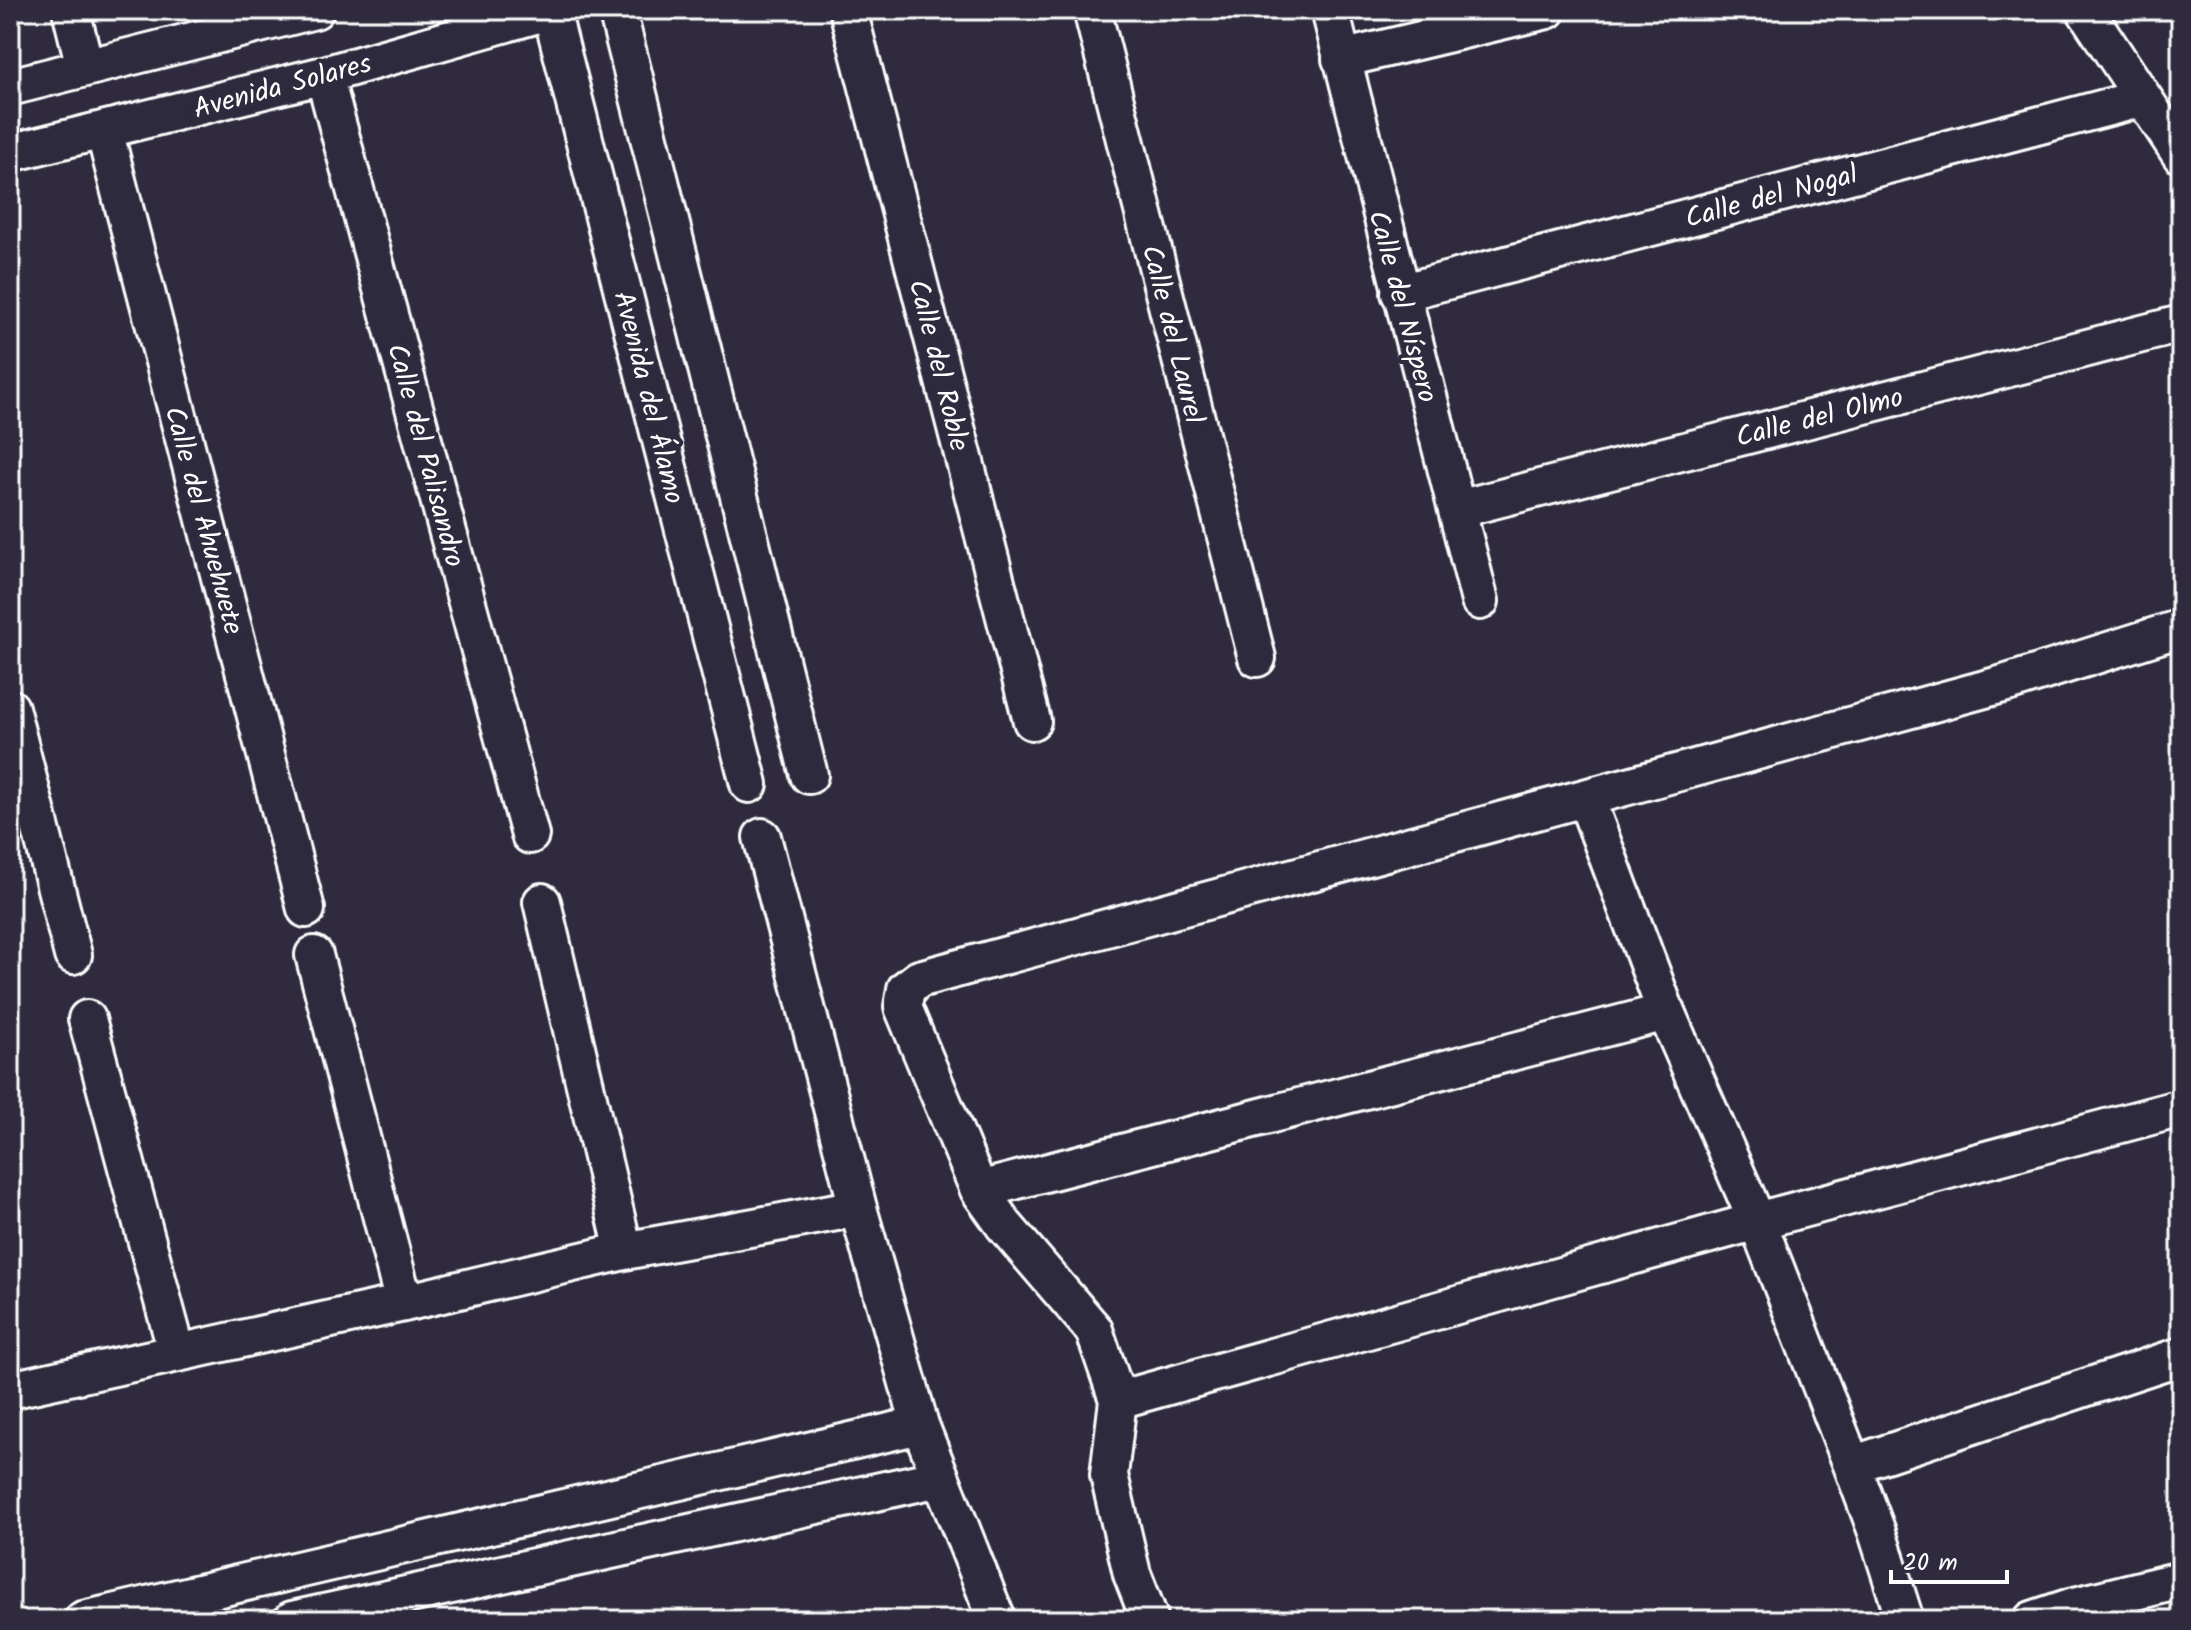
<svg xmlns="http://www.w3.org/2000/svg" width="2191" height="1630" font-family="Kalam,sans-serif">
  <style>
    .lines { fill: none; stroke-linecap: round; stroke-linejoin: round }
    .minor-casing { stroke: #fff; stroke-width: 42 }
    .minor { stroke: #2f2a3d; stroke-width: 36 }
    .labels { text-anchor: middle; stroke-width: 8; stroke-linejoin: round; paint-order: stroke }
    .street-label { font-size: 28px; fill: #fff; stroke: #2f2a3d }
  </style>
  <rect width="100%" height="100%" fill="#2f2a3d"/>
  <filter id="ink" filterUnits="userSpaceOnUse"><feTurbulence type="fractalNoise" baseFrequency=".0125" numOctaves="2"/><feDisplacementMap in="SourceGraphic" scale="16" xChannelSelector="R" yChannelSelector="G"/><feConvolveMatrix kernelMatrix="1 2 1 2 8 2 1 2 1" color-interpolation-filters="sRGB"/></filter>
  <g filter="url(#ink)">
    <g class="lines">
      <defs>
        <path id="minor" d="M71,10L85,67
          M551,10L749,784
          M617,10L809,775
          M848,10L1032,721
          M1092,10L1257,658
          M1330,10L1480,601
          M2085,10L2181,155
          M1341,59L1547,10
          M324,75L530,835
          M10,87L315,10
          M104,130L306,909
          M10,153L324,75L552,10
          M1400,293L2143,98
          M1458,509L2181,324
          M10,708L73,955
          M1586,799L1666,1012L1757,1221L1852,1465L1877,1532L1905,1620
          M762,837L858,1208L920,1425L997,1620
          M542,902L624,1251
          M314,955L404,1303
          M87,1019L177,1353
          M979,1190L1666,1012
          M10,1390L404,1303L624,1251L858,1208
          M1118,1400L1757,1221L2181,1108
          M1852,1465L2181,1356
          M83,1620L920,1425
          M292,1620L940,1478
          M1150,1620L1132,1574L1109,1475L1118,1400L1094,1330L1004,1225L979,1190L903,1007L906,989L919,979L2007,683L2181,628
          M2032,1620L2071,1607L2181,1580"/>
      </defs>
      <use href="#minor" class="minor-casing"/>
      <use href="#minor" class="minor"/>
    </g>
  </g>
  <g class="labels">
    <g class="street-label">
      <text transform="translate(282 85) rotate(-15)" y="10">Avenida Solares</text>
      <text transform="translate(1771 195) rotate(-15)" y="10">Calle del Nogal</text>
      <text transform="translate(1404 306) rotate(75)" y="10">Calle del Níspero</text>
      <text transform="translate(1174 334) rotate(76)" y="10">Calle del Laurel</text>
      <text transform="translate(940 365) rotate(76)" y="10">Calle del Roble</text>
      <text transform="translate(650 397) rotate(76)" y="10">Avenida del Álamo</text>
      <text transform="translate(1819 416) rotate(-14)" y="10">Calle del Olmo</text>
      <text transform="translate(427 455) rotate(75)" y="10">Calle del Palisandro</text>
      <text transform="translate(205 520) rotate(75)" y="10">Calle del Ahuehuete</text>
    </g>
  </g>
  <rect width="2191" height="1630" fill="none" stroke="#2f2a3d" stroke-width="40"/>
  <rect x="20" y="20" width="2151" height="1590" fill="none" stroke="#fff" stroke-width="3" filter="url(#ink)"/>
  <path d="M1891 1570v12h116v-12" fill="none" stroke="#ffffff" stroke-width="4"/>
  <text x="1903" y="1570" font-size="24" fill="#ffffff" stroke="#2f2a3d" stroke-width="6" paint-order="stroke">20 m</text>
</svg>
